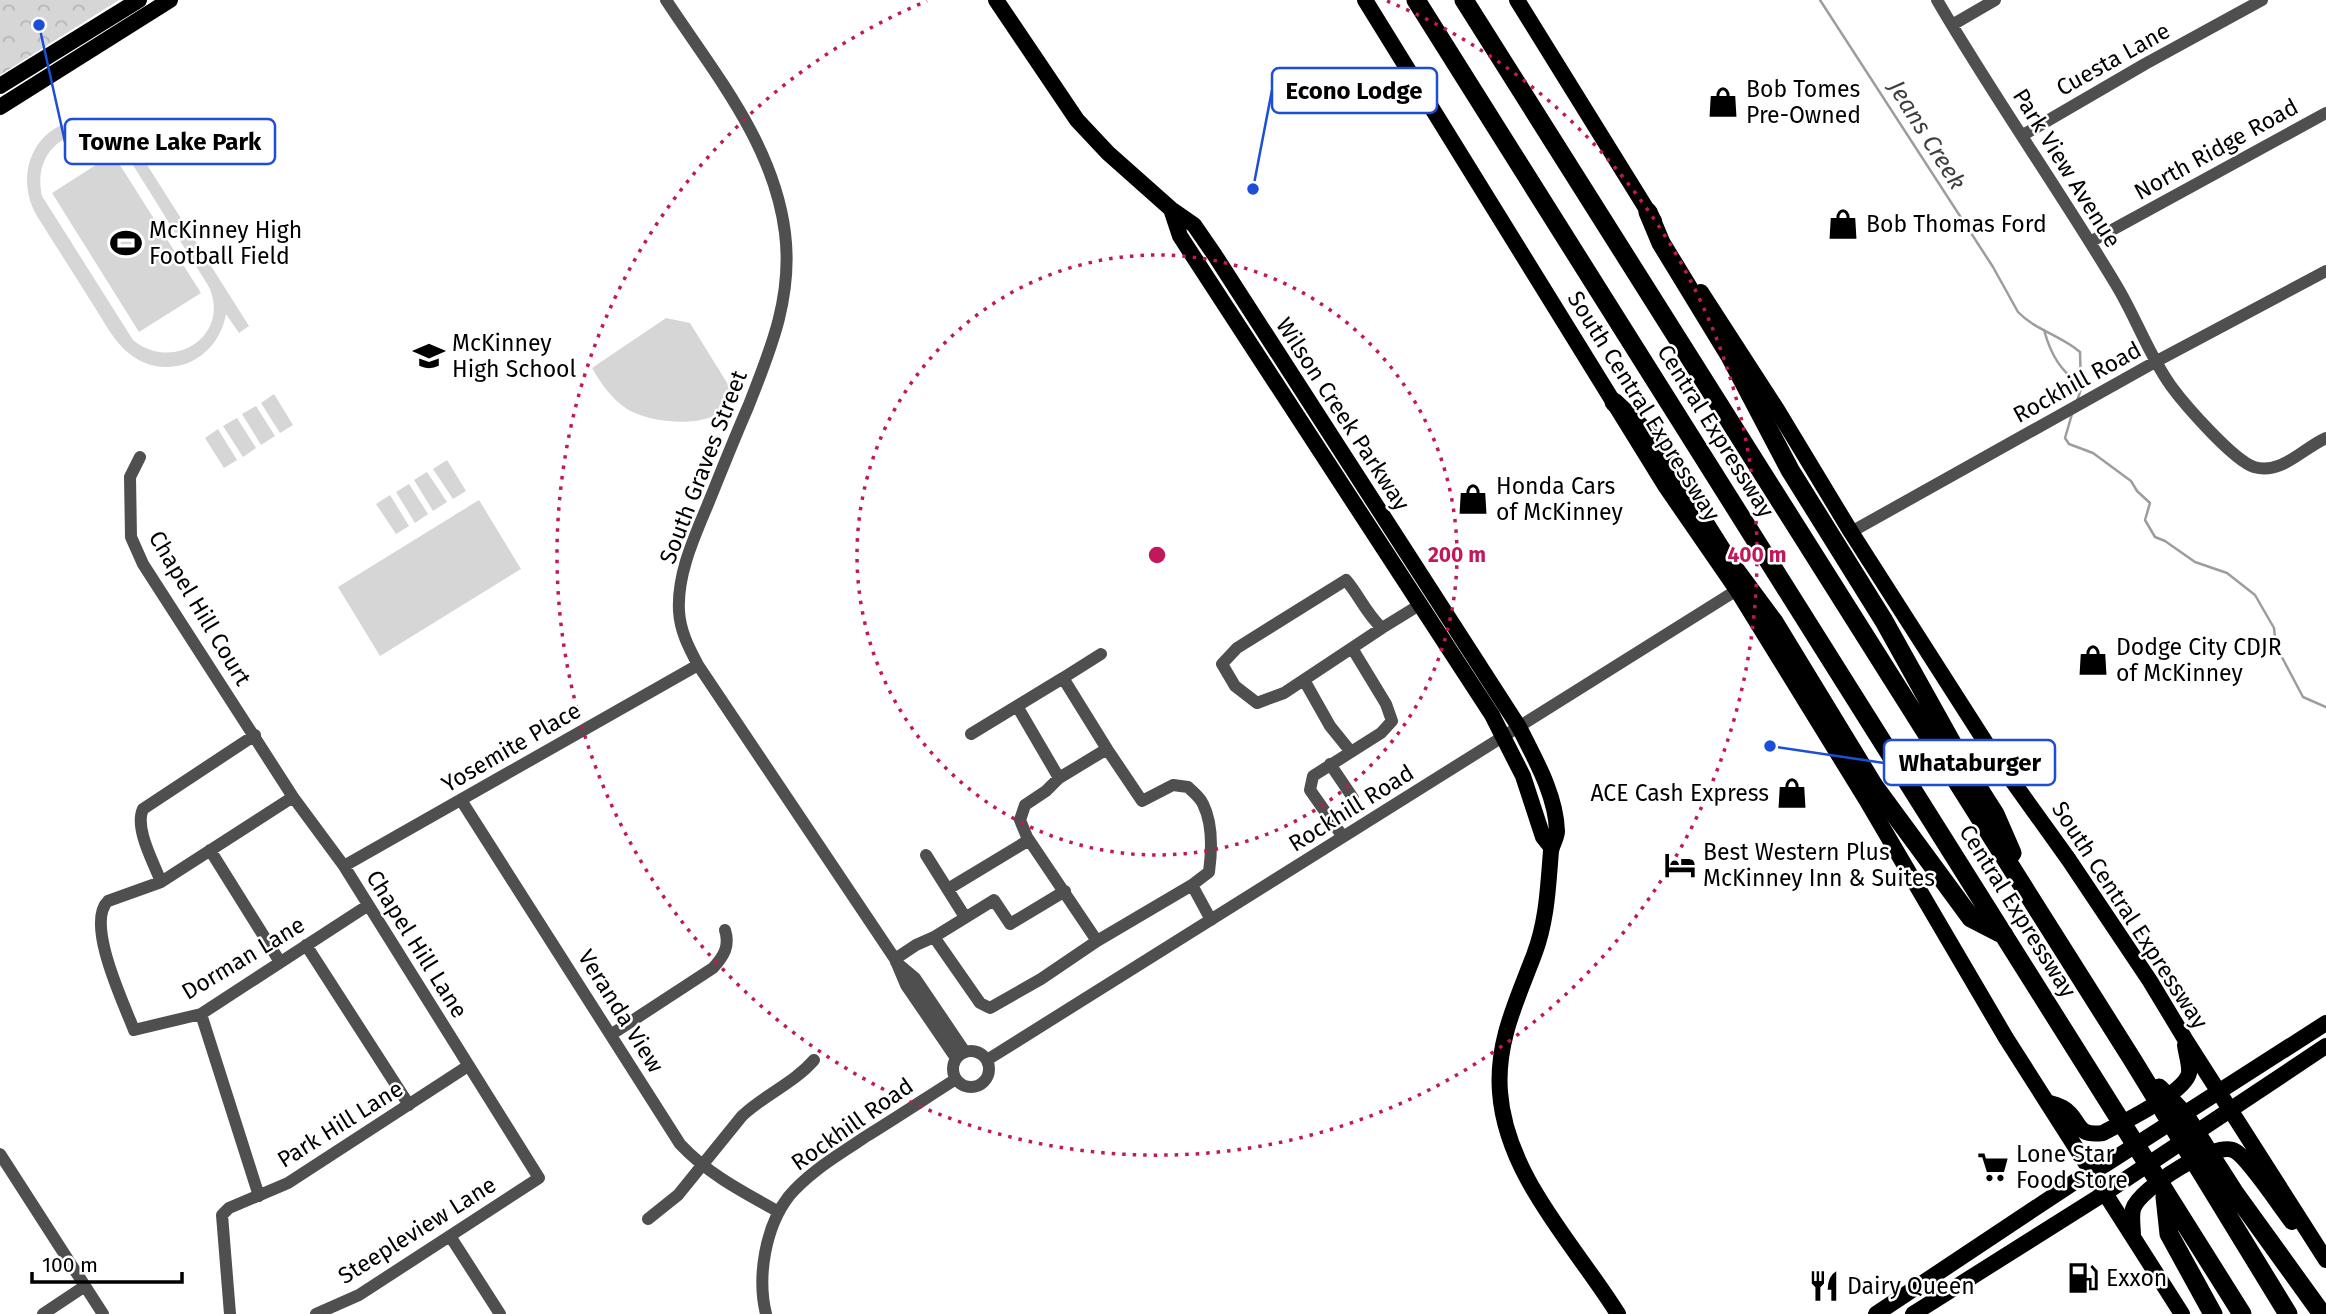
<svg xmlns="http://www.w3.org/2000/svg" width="2326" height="1314" font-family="'Fira Sans',sans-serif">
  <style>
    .park { fill: url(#park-crowns) }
    .pitch { fill: #d6d6d6; fill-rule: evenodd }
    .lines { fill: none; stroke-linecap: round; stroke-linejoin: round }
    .stream { stroke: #9d9d9d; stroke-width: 2.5 }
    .minor { stroke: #4f4f4f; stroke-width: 12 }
    .major { stroke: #000; stroke-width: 16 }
    .highway { stroke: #000; stroke-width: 19 }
    .ring { fill: none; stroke: #c2185b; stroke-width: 3.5; stroke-dasharray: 3.5 7 }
    .labels { text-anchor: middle; stroke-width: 5; stroke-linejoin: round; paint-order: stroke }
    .street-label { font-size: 23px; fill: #000; stroke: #fff }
    .poi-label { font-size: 23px; fill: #000; stroke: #fff; text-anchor: start }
    .water-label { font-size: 24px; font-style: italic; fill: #3e3e3e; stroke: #fff }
    .centre { fill: #c2185b; stroke: #fff; stroke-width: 3.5 }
    .ring-label { font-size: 21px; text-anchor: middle; font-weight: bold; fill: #c2185b; stroke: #fff; stroke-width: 5; stroke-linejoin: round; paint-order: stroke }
    .leader { fill: none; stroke: #1d4ed8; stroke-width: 2.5 }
    .callout-dot { fill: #1d4ed8; stroke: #fff; stroke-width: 2.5 }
    .callout { fill: #fff; stroke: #1d4ed8; stroke-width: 2.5 }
    .callout-label { font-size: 24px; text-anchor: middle; font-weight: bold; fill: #000 }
  </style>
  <defs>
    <pattern id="park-crowns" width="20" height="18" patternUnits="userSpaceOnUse" patternTransform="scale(1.75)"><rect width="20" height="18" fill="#d6d6d6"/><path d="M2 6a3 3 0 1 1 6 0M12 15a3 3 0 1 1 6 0" fill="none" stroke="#b6b6b6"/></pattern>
  </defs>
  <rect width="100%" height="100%" fill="#fff"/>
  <path class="park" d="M0,0H119L0,75Z"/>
  <path class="pitch" d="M80,120C100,119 119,125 132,141L249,326L239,333L226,314C222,336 209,354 188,363C168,370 148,368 131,355C114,343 104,321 92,303C74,274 55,245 37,216C14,177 32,126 80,120ZM82,133L105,137L123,149L209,287C231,336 173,373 133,340L42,196C35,165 50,139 82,133Z
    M113,154L201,293L139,332L52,193Z
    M666,318L690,323L732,391C731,395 729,402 726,406C709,430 649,423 627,409C612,399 601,384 592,368Z
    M274,394L293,425L280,433L261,403Z
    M256,406L275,436L261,445L242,414Z
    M237,418L256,448L243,457L223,426Z
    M218,429L237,460L224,468L205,438Z
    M447,460L466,491L453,499L433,469Z
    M427,472L447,502L433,511L414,480Z
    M409,484L428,514L415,523L396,492Z
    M390,495L409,526L396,534L376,504Z
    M479,500L521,569L380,656L338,587Z"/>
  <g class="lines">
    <path class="stream" d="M1820,0L1993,267L2018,312C2035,330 2062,336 2080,352L2081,389L2077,401
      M2044,330C2051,355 2060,370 2081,386
      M2072,414L2065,438L2069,444L2093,453L2131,481L2137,491L2150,503L2145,520L2155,537L2165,541L2195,562L2227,573L2255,595L2274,628L2276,646L2303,697L2326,707"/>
    <path class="minor" d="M666,0C714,73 774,144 785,233C793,296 771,349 748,407C734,439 721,472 708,504C694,538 677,574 679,611C680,631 689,648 698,665L895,959L906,985L956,1058
      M1937,0C1993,96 2058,188 2115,283C2136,317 2148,354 2171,386C2185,405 2233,460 2254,467C2282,475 2303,448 2326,438
      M1952,25L1995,0
      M2023,135L2145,64L2262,0
      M2090,242L2326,113
      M140,457L130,477L131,537L143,564L293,797L344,866L539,1178L359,1295L316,1314
      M1851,532L2155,362L2326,271
      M1382,628L1284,693L1257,703L1235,686L1222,664L1237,648L1346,580C1359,595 1367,615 1382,628L1421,604
      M1101,654L1063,678L1107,749
      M1304,680L1330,726L1351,752L1381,733L1392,721L1386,704L1352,648
      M1017,706L1059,778
      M971,734L1063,678
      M1330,764L1353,798
      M293,797L161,882L108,901C85,923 124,1004 134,1030L201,1014L367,906
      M461,800L680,1144C709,1175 743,1192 779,1212
      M1343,837L1310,790L1313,776L1351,752
      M210,850L280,962
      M926,855L965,917
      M344,866L698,665
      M161,882C154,863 134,828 143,809L255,735
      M1192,885L1097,941L1027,837L1020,820L1025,805L1046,791L1059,778L1107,749L1142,801L1173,785L1188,787C1193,792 1200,797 1203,804C1213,824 1212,850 1209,872L1192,885L1211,920
      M948,889L1029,840
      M934,937L994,900L1010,924L1065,891
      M306,945L409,1105
      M895,959L916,945L934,937L980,1003L990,1008L1041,979L1097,941
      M896,962L915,978L965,1052
      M201,1014L259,1196
      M612,1034L713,968C724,956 730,946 725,930
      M953 1069a18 18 0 1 1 36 0a18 18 0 1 1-36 0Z
      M987,1060L1737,590
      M0,1154L103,1314
      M648,1219L678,1195L742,1116C764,1095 794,1083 814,1060
      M450,1236L500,1314
      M43,1314L85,1286
      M230,1314L222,1215L229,1208L288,1183L468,1066
      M766,1314C757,1277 765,1227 789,1196C810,1171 839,1155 865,1137C896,1118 926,1098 956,1079"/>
    <path class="major" d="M996,0L1077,120L1108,153L1171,209L1194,225L1214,254L1519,727C1535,759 1556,795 1557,831C1557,838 1552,844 1551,851C1548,887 1547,921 1534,955C1517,1000 1496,1042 1500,1092C1506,1176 1575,1245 1618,1314
      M1365,0L1666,487L1737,590L1867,801L2006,1038L2182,1314
      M1517,0L1654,221
      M0,86L139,0
      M0,107L170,0
      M1171,209L1180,236L1492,715L1523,776L1543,837L1551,847
      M1701,292L1776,408L1851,532L1993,754L2069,860L2150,981L2185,1039L2326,1260
      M2047,1102C2052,1104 2059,1105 2063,1108C2082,1119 2073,1137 2103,1133C2121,1123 2185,1093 2189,1073C2190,1065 2186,1053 2185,1045
      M2133,1236C2133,1228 2131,1217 2133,1209C2139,1189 2216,1139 2235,1151C2248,1158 2281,1208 2292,1222
      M1876,1314L2076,1181L2106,1164L2326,1023
      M1913,1314L2105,1193L2326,1046"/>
    <path class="highway" d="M1416,0L2242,1314
      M1464,0L2132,1059L2288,1314
      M1648,212L1661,243L1730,356L1790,470L1884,621L1967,770L1995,814L2012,853
      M1614,402L1649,435L1728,560L1774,622L1874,786L1971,918L2004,935
      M2159,1088L2184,1114L2234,1192L2322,1314
      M2165,1197L2169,1234L2213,1314"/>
  </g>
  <g class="ring">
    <circle cx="1157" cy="555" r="300"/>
    <path d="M1387 1A600 600 0 1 1 927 1"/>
  </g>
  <defs>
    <symbol id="shop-bare" viewBox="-9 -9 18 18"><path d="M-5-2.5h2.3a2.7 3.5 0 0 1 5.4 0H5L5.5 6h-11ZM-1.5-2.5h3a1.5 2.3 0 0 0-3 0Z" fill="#000" stroke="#fff" stroke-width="2.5" paint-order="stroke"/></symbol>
    <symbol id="stadium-bare" viewBox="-9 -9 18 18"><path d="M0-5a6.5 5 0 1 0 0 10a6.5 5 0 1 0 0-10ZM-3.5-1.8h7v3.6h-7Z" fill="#000" stroke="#fff" stroke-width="2.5" paint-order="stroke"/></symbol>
    <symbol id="school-bare" viewBox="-9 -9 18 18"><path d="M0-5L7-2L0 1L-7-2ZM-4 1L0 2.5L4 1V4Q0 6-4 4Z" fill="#000" stroke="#fff" stroke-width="2.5" paint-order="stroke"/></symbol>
    <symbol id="hotel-bare" viewBox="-9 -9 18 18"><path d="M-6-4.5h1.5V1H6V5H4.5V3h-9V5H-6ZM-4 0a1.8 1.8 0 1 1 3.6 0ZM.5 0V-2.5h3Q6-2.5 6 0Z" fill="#000" stroke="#fff" stroke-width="2.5" paint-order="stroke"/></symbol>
    <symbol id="supermarket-bare" viewBox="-9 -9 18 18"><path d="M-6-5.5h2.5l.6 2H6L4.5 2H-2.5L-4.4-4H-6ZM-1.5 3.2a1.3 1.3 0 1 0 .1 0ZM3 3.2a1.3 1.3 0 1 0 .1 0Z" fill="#000" stroke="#fff" stroke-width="2.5" paint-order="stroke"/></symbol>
    <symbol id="fuel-bare" viewBox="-9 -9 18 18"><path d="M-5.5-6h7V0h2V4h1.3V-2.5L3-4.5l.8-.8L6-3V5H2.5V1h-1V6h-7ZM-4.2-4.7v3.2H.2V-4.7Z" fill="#000" stroke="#fff" stroke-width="2.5" paint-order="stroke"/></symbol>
    <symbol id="restaurant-bare" viewBox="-9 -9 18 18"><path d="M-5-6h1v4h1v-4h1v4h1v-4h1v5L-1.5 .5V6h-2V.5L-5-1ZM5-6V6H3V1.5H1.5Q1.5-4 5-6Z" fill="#000" stroke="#fff" stroke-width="2.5" paint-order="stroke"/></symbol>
  </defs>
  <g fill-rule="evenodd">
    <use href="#shop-bare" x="1701" y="80" width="44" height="44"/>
    <use href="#shop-bare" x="1821" y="202" width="44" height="44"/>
    <use href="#stadium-bare" x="104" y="221" width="44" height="44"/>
    <use href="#school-bare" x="407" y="334" width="44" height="44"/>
    <use href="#shop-bare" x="1451" y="477" width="44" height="44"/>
    <use href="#shop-bare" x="2071" y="638" width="44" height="44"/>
    <use href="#shop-bare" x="1770" y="771" width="44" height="44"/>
    <use href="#hotel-bare" x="1658" y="843" width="44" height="44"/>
    <use href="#supermarket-bare" x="1971" y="1145" width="44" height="44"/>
    <use href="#fuel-bare" x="2061" y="1256" width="44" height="44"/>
    <use href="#restaurant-bare" x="1802" y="1264" width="44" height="44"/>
  </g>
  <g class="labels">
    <g class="street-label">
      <text transform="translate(2113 59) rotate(-29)" y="8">Cuesta Lane</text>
      <text transform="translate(2216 149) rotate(-29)" y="8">North Ridge Road</text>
      <text transform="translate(2067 168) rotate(58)" y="8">Park View Avenue</text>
      <text transform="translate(2077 382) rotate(-29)" y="8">Rockhill Road</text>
      <text transform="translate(1644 406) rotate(58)" y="8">South Central Expressway</text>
      <text transform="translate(1343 414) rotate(57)" y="8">Wilson Creek Parkway</text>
      <text transform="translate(1716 431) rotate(58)" y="8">Central Expressway</text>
      <text transform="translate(703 467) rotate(-69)" y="8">South Graves Street</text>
      <text transform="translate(200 608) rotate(59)" y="8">Chapel Hill Court</text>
      <text transform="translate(511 747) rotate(-30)" y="8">Yosemite Place</text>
      <text transform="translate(1351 808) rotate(-32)" y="8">Rockhill Road</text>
      <text transform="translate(2018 911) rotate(58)" y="8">Central Expressway</text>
      <text transform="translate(2130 915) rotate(57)" y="8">South Central Expressway</text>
      <text transform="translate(417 944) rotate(58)" y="8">Chapel Hill Lane</text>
      <text transform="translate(243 958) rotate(-31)" y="8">Dorman Lane</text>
      <text transform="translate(621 1011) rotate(58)" y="8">Veranda View</text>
      <text transform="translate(340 1124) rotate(-32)" y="8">Park Hill Lane</text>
      <text transform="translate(852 1124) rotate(-35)" y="8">Rockhill Road</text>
      <text transform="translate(417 1230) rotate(-32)" y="8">Steepleview Lane</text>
    </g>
    <g class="poi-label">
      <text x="1746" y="97">Bob Tomes<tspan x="1746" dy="26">Pre-Owned</tspan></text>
      <text x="1866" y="232">Bob Thomas Ford</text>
      <text x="149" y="238">McKinney High<tspan x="149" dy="26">Football Field</tspan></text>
      <text x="452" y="351">McKinney<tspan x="452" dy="26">High School</tspan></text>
      <text x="1496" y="494">Honda Cars<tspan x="1496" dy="26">of McKinney</tspan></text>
      <text x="2116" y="655">Dodge City CDJR<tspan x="2116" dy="26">of McKinney</tspan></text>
      <text x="1769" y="801" text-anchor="end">ACE Cash Express</text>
      <text x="1703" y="860">Best Western Plus<tspan x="1703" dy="26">McKinney Inn &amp; Suites</tspan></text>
      <text x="2016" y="1162">Lone Star<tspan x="2016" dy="26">Food Store</tspan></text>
      <text x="2106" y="1286">Exxon</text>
      <text x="1847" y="1294">Dairy Queen</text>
    </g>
    <g class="water-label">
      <text transform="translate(1927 135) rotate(58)" y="8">Jeans Creek</text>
    </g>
  </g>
  <circle cx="1157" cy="555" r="10" class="centre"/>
  <g class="ring-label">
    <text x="1457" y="562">200 m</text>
    <text x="1757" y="562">400 m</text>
  </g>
  <path class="leader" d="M1253 189L1272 90M39 25L65 142M1770 746L1884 763"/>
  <g class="callout-dot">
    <circle cx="1253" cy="189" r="7"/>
    <circle cx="39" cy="25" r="7"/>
    <circle cx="1770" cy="746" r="7"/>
  </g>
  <g class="callout">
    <rect x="1272" y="68" width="165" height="45" rx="7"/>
    <rect x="65" y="119" width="210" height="45" rx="7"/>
    <rect x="1884" y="740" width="171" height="45" rx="7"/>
  </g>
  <g class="callout-label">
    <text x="1354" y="99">Econo Lodge</text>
    <text x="170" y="150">Towne Lake Park</text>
    <text x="1970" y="771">Whataburger</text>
  </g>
  <path d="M32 1272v10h150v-10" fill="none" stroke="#000000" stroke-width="3.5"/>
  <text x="42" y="1272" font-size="21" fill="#000000" stroke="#ffffff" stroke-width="5" paint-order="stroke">100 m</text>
</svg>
